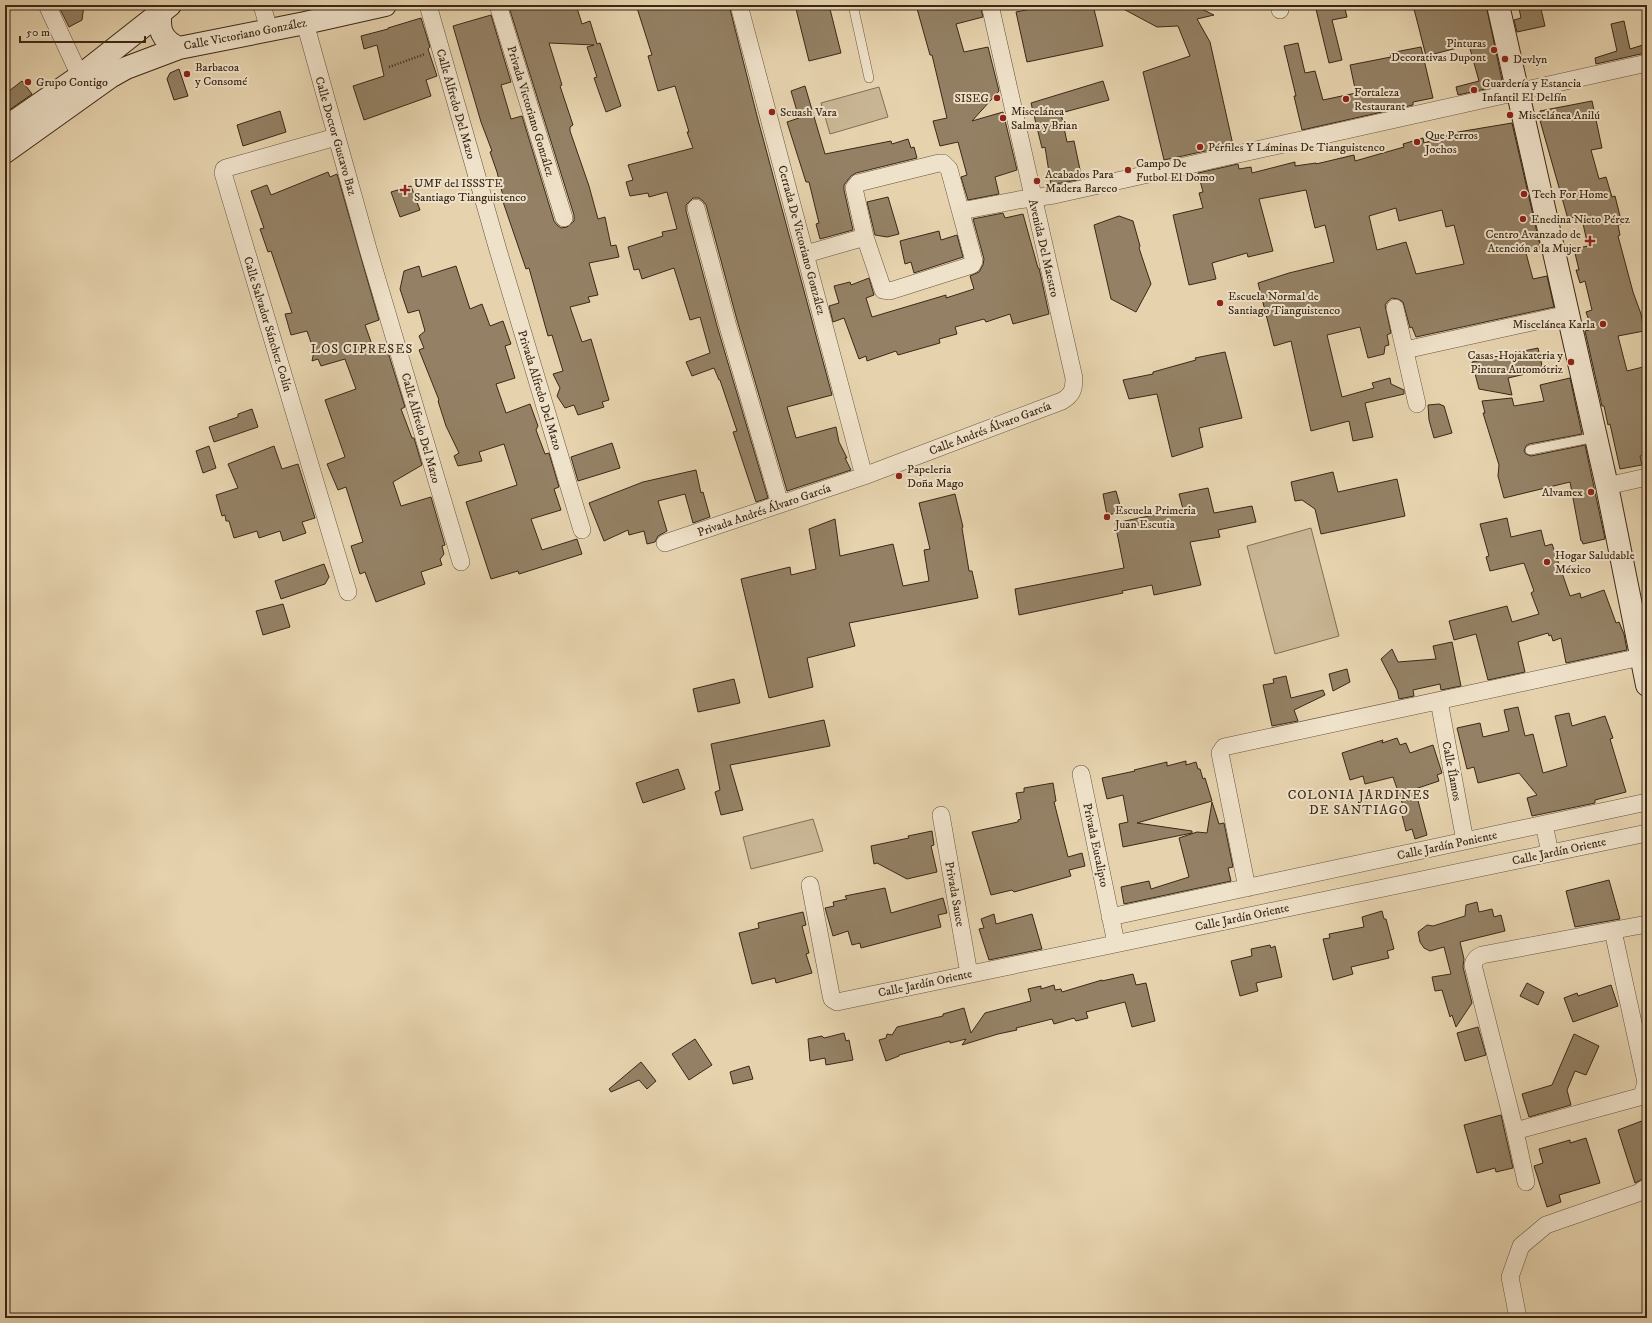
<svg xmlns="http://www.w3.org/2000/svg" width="1652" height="1323" font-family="'IM FELL DW Pica',serif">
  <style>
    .green { fill: #c9b694; stroke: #826f55 }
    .building { fill: #948165; stroke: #3b2816; fill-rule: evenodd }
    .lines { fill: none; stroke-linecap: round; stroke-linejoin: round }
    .lane-casing { stroke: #66533c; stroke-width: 10 }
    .street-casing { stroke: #66533c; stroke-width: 18 }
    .secondary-casing { stroke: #3b2816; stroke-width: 24 }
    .path { stroke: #3b2816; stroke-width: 2.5; stroke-dasharray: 1 2; stroke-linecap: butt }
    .lane { stroke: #efe2ca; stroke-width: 9 }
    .street { stroke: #efe2ca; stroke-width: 17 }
    .secondary { stroke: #efe2ca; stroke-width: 22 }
    .poi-dot { fill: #8f2418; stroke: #efe2ca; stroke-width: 1.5 }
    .labels { text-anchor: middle; stroke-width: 4; stroke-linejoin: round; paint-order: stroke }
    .street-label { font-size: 12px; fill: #3b2816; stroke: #efe2ca }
    .poi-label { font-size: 12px; fill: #3b2816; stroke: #efe2ca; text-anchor: start }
    .neighbourhood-label { font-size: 13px; letter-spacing: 1px; fill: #3b2816; stroke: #efe2ca }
  </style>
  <rect width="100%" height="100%" fill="#e6d3ae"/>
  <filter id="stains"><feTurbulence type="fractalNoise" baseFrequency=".005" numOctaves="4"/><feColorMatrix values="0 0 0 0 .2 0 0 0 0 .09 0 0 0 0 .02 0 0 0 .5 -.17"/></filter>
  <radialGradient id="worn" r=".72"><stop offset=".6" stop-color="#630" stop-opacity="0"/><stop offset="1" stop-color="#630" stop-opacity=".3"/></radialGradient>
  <path class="green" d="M879,87L888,117L830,134L821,103Z
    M1311,528L1339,636L1275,654L1247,546Z
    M813,819L823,851L751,869L743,837Z"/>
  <path class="building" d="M58,5H84L82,20L69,27Z
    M514,5H576L582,24L590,21L597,44L600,43L621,106L606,112L594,78L597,77L587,47L594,45L549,43L562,85L560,86L573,125L570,127V131L589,186L598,219L605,217L611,246L616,245L619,257L589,263L598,295L588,297L590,302L570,307L582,342L591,339L609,400L602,402L604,407L578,415L574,405L565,408L557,396L560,388L553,374L563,371L552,335L548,336L529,268L526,269L501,196H503L497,172L490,152L492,151L481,122L453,26L491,15L511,82L501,85L511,119L522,116L554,221L557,225L561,228L567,227L574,221V215L509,7Z
    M646,5H729L757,116L832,395L787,407L796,438L836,427L839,442L847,458H845L851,470L787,491L737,320L706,205L703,201L699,198H693L686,205V211L717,326L768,498L756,502L733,432L737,431L720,380H719L714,368L692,376L686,362L710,353L700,317L690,320L674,268L642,279L639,269L634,270L628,247L663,236L662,232L677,229L667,192L649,197L648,193L630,196L626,182L633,180L628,165L693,148L687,132H689L675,86L658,91L648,56L652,55L637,8Z
    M795,5H829L841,53L809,61Z
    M916,5H980L983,17L956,24L964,52L988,47L999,91L972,121L1003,112L1017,170L995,177L999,194L968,200L961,177L967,175L958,142L940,146L933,121L947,118L932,55H930Z
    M1051,5H1093L1103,46L1027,62L1016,12Z
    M1116,5H1193L1214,15L1197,19L1210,42L1233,145L1164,160L1143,72L1190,56L1178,26L1157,27Z
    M1315,5H1344L1347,17L1332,20L1342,60L1329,63Z
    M1413,5H1486L1503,85L1458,95L1456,87L1479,81L1469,45L1426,56Z
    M1531,5H1540L1545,26L1517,32L1514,20L1521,18L1519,8Z
    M421,18L430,47L428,49L437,76L426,80L431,96L364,120L353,86L384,76L377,45L364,49L361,36L388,29V28Z
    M1624,21L1630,49L1643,45L1645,53L1596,64L1595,58L1617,51L1611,24Z
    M1298,43L1305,73L1315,71L1323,100L1356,93L1350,65L1391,57L1390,53L1421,47L1433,98L1413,102V105L1302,130L1294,96H1296L1284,46Z
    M179,69L188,96L174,100L167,79L170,73Z
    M22,81L32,94L5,113V94Z
    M1103,81L1109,100L1061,113L1067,142L1074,141L1082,179L1051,185L1045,147L1042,148L1031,103Z
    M805,86L825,154L891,141L892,144L908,139L911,148L914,147L917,158L856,173L851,176L844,185V190L853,230L820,239L816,224L819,223L809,182H806L787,122L799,118L791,91Z
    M1592,101L1602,148L1591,150L1599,179L1606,177L1612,197L1615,196L1622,224L1618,225L1620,235L1618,236L1633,292L1641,314L1644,331L1618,336L1627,371L1647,366V455L1640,456L1642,465L1620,469L1610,424L1608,425L1604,406H1602L1585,331L1589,330L1588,324L1590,323L1586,312L1592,310L1585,281L1580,283L1576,270H1579L1574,249L1588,246L1581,215L1568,219L1539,117L1541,116L1540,111Z
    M280,111L286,132L243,146L237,125Z
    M1512,123L1541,250L1526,253L1533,279L1547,276L1554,307L1416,337L1412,327L1410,328L1403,302L1398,299L1392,298L1388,301L1385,305L1391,333L1387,335L1389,345L1385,346L1384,354L1368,358L1360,327L1327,335L1342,397L1374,388L1372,383L1390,378L1391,384L1404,390V394L1365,403L1373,437L1353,441L1349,421L1311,431L1291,341L1274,346L1258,283L1289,273L1334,262L1325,225L1315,228L1306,190L1259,199L1273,251L1248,257L1247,253L1212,263L1216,279L1189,285L1173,215L1203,208L1199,193L1203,192L1198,173L1238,164L1239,169L1251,167L1252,173L1295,162V166L1316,163V164L1354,155L1355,161L1404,147L1403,144L1423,138L1424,143L1458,132ZM1396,208L1399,221L1442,210L1446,227L1454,225L1464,264L1416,274L1406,242L1377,250L1369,216Z
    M328,172L330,177L337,174L379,320L365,325L375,353L387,349L405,407L401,409L412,438H414L422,465L393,482L401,506L431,497L445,545L442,546L444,554L440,559L442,565L421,572L425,584L376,602L365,572L360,574L351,546L363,542L346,487L338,490L327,464L345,457L325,400L356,389L345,359L321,366L318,359L312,361L314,351L307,331L291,335L285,314L292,313L271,251L268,252L260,229L264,228L251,191L267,185L271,195Z
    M411,186L420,210L400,217L391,192Z
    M888,197L899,234L887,237L875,235L867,202Z
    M1003,213L1005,218L1023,214L1038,268H1039L1049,314L1013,324L1010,314L986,322L984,319L955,327L957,334L939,339L940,343L898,355L896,351L867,361L866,356L859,359L844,318L833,322L829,306L839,303L834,286L850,282L851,285L869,278L874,295L866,298L872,317L946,295V298L974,289L970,276L979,272L983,265L984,259L973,219Z
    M1119,216L1133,221L1140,246L1139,248L1151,284L1136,312L1111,299L1094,225Z
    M939,231L941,240L957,235L963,257L914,273L911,262L905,264L900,241Z
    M419,266L422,277L456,266L470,309L482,304L490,326L503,321L511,344L505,346L515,378L496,384L506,413L530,404L538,426L536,430L545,454L549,453L559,487L554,489L561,510L531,519L542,550L577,539L582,554L519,574L518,571L491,579L466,502L517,485L504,444L479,452L482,461L458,466L454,456L459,453L446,426L438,401L439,400L419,350L424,348L419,336L425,331L419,310L408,313L400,289L404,271Z
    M1538,348L1543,370L1508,378L1512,395L1479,389L1472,362Z
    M1225,352L1242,418L1199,428L1203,447L1172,457L1157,394L1129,399L1123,380L1153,374V372L1196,360L1195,358Z
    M1570,378L1582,434L1529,444L1526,446L1524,451L1526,454L1531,456L1585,445L1605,539L1583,544L1582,541H1581L1570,482L1504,498L1498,476L1499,465L1483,413H1485L1482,401L1512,398L1514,406L1544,401L1540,385Z
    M1439,404L1444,406L1452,433L1434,438L1429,420L1428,405Z
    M252,409L258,427L214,442L209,427L238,417V414Z
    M612,443L620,468L578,481L571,457Z
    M209,446L216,468L203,473L196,451Z
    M274,446L282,469L298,464L315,518L302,522L306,533L283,541L280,531L259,538L257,531L234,538L229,521H226L225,515L222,516L216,495L238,488L228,464Z
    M696,470L701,493L703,492L710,517L693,523L685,494L658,501L667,531L658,536L655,542L647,544L644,531L629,535L628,530L604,541L589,503L643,482Z
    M1333,472L1338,492L1397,479L1405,516L1321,534L1315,509L1302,500L1295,501L1291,482Z
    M1208,488L1214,513L1252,506L1256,522L1218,530L1220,537L1190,542L1201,585L1154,595L1152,585L1122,591L1123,593L1019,615L1015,589L1124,568L1115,523L1183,509L1179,494Z
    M1116,491L1122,512L1107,515L1103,494Z
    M955,494L963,527L962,528L969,571H972L978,598L849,623L855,646L807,658L813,687L769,698L741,579L790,567L791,575L816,569L809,529L835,519L840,556L893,544L903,586L929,581L924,550L930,549L919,503Z
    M1507,518L1511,537L1541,530L1545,546L1552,544L1570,596L1580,593L1581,598L1604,590L1616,623L1619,622L1624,634L1627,650L1566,663L1561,638L1553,641L1551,635L1549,636L1548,633L1518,642L1525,672L1488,680L1476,634L1454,640L1449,621L1507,606L1512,622L1539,614L1531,593L1534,591L1524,563L1490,571L1486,557L1489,556L1480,524Z
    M324,564L329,577L325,584L281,599L275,581Z
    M283,604L290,627L263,635L256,611Z
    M1452,642L1461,686L1441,690L1440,684L1413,690L1414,696L1399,699L1397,690L1381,659L1392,649L1398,662L1436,659L1433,646Z
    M1347,669L1350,682L1333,691L1329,674Z
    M1286,676L1291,698L1323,690L1325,695L1294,710L1298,721L1272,726L1263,685L1274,683L1273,679Z
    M734,679L740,703L698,712L693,689Z
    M1518,707L1525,736L1533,734L1543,773L1567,766L1555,716L1569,713L1572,726L1605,716L1613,738L1610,739L1626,792L1595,800V803L1532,816L1527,798L1537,795L1519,773L1478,783L1474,767L1467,769L1457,728L1480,723L1483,737L1509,731L1504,710Z
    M824,720L830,746L730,765L743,810L721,815L715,792L720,790L711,744Z
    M1397,738L1400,745L1406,743L1410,753L1433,745L1442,773L1437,775L1439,781L1415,789L1427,835L1415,839L1412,829L1406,831L1402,815L1406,814L1393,777L1365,784L1363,776L1350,780L1342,753L1383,740L1382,743Z
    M1186,761V765L1196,762L1198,769H1200L1203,779L1205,778L1212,801L1137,823L1192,831V833L1123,847L1119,824L1128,822L1123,795L1107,799L1102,778L1135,771L1134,770L1167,762V766Z
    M678,769L685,789L643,803L636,783Z
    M1053,783L1056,801L1054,802L1068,857L1082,853L1085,866L1069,870L1071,876L1014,892L1012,890L991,895L972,832L1018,822V820L1021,819L1016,793L1024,792V788Z
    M1212,802L1219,824L1224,823L1233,867L1228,868L1231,881L1124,904L1121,887L1149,881L1151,889L1189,877L1179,838L1197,832L1207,833Z
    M932,831L934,845L931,846L937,872L907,879L877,863L874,864L871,846L909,838L908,836Z
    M1609,880L1620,919L1575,927L1566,891Z
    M885,888L891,913L943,898L947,913L938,915L941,927L861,948L860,943L852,945L848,931L833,936L825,908L834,906L833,902L847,899L845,896Z
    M1477,902L1479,912L1492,909L1494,917L1501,915L1505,931L1460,942L1464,959L1463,967L1472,1003L1456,1027L1452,1015L1450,1017L1442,990L1435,991L1432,977L1451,974L1444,947L1430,951L1424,948L1420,942L1418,932L1427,925L1433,926L1465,916L1466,905Z
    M1382,911L1384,919H1386L1394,949L1387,951L1389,958L1351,967L1353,974L1333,980L1323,939L1330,938L1329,934L1364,927L1362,917Z
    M803,912L806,925L802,926L809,953L806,954L812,973L776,983L775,978L752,984L739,933L759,928L758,923Z
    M994,914L996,924L1032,914L1042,949L989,960L979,929L984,928L981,919Z
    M1270,945L1271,948L1275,946L1282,977L1256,983L1258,991L1240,996L1231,961L1252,956L1251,949Z
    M1133,974L1136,985L1146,983L1155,1021L1132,1027L1125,1002L1086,1012L1088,1018L1076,1021L1074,1018L1054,1024L1052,1019L1016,1028L1017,1030L998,1034L962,1045L966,1039L950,1043V1041L899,1055V1056L886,1061L879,1040L886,1038L887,1034L892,1035L897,1027L943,1016V1014L964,1008L971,1033L985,1013L1031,1001L1028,989L1041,986V989L1054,985L1055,990L1061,989L1062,992L1102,980V981Z
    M1527,983L1544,992L1538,1005L1520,996Z
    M1611,985L1618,1006L1573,1022L1564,998L1577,993L1578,996Z
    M1478,1027L1486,1055L1465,1061L1457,1033Z
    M844,1033L846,1041L849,1040L853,1060L826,1065L825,1058L810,1061L808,1039L822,1036L824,1038Z
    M1574,1034L1599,1046L1586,1075L1575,1071L1567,1090L1571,1105L1529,1117L1522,1094L1552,1085Z
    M695,1039L712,1065L689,1080L672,1054Z
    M641,1062L656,1081L647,1089L639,1080L611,1092L609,1089Z
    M749,1066L753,1079L733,1084L730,1072Z
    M1501,1115L1513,1168L1496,1172L1495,1168L1477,1173L1464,1125Z
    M1647,1119V1177L1635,1183L1618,1130Z
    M1586,1138L1600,1183L1559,1195L1561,1202L1547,1207L1534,1166L1543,1163L1539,1149L1570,1140V1143Z"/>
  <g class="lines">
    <defs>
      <path id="lane" d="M853,5L869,78
        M1530,450L1596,437"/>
      <path id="street" d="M47,5L80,76
        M262,5L269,30
        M428,5L498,250L582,530
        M498,5L564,218
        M739,5L864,476
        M1279,5L1280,10
        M305,23L368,249L461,562
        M336,137L226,168L224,169L223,173L348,592
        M939,163H943L949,169L974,261L972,265L890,291L883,290L865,237L854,188L858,183Z
        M696,208L727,323L780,504
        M961,211L1018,200L1054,195L1647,63
        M806,254L865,237
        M1395,308L1417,404
        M1405,350L1568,314
        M1607,486L1647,477
        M665,543L864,476L1062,401C1072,395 1074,390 1074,378L990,5
        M1439,701L1465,841
        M1081,774L1116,943
        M941,815L969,974
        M1544,824L1550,853
        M810,885L831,995L832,999L837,1002L1647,833
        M1247,888L1220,753L1224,747L1641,657
        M1110,917L1647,802
        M1515,1131L1639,1097L1643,1093L1646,1082L1613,931
        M1526,1182L1515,1131L1473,965C1474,960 1477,957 1482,955L1647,924
        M1518,1318L1510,1277L1521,1246L1546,1225L1638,1193L1647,1187"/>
      <path id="secondary" d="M1498,5L1607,486L1647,685
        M161,11C158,29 161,40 179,48
        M5,128L80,76L170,5
        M5,152L110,77L126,68L179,48L305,23L385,5"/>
    </defs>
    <use href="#lane" class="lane-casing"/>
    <use href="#street" class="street-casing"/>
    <use href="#secondary" class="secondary-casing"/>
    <path class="path" d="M389,67L425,54"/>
    <use href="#lane" class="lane"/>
    <use href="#street" class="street"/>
    <use href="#secondary" class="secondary"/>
  </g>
  <g class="poi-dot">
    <circle cx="1494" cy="50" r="4"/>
    <circle cx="1505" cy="59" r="4"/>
    <circle cx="187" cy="74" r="4"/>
    <circle cx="28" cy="82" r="4"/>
    <circle cx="1474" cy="90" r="4"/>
    <circle cx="997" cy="98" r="4"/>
    <circle cx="1346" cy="99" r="4"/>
    <circle cx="772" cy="112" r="4"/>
    <circle cx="1510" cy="115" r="4"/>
    <circle cx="1003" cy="118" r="4"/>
    <circle cx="1417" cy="142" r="4"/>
    <circle cx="1200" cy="147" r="4"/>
    <circle cx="1128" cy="170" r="4"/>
    <circle cx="1037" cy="181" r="4"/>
    <path d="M403 184h4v4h4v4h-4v4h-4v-4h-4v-4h4z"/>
    <circle cx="1524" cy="194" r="4"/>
    <circle cx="1523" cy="219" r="4"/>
    <path d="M1588 235h4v4h4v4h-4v4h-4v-4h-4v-4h4z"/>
    <circle cx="1220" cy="303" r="4"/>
    <circle cx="1603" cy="324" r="4"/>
    <circle cx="1571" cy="362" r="4"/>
    <circle cx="899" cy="476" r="4"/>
    <circle cx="1591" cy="492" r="4"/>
    <circle cx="1107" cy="517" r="4"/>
    <circle cx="1547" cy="562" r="4"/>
  </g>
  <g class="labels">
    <g class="street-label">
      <text transform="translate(245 34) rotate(-11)" y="4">Calle Victoriano González</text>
      <text transform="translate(456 104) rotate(74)" y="4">Calle Alfredo Del Mazo</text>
      <text transform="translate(531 111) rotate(73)" y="4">Privada Victoriano González</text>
      <text transform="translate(336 136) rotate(74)" y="4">Calle Doctor Gustavo Baz</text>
      <text transform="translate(802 240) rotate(75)" y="4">Cerrada De Victoriano González</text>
      <text transform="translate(1044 248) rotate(77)" y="4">Avenida Del Maestro</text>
      <text transform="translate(268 324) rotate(73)" y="4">Calle Salvador Sánchez Colín</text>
      <text transform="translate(540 390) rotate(73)" y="4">Privada Alfredo Del Mazo</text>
      <text transform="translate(421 428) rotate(74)" y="4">Calle Alfredo Del Mazo</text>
      <text transform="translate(990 428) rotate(-21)" y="4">Calle Andrés Álvaro García</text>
      <text transform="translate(764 510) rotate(-19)" y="4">Privada Andrés Álvaro García</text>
      <text transform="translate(1452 771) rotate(79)" y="4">Calle Ílamos</text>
      <text transform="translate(1096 845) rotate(78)" y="4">Privada Eucalipto</text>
      <text transform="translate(1447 845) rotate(-12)" y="4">Calle Jardín Poniente</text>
      <text transform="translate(1559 851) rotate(-12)" y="4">Calle Jardín Oriente</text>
      <text transform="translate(955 894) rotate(80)" y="4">Privada Sauce</text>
      <text transform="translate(1242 917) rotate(-12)" y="4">Calle Jardín Oriente</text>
      <text transform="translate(925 983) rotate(-12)" y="4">Calle Jardín Oriente</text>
    </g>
    <g class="poi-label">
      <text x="1486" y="47" text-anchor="end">Pinturas<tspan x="1486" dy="14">Decorativas Dupont</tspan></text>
      <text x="1513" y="63">Devlyn</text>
      <text x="195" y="71">Barbacoa<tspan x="195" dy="14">y Consomé</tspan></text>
      <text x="36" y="86">Grupo Contigo</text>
      <text x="1482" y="87">Guardería y Estancia<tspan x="1482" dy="14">Infantil El Delfín</tspan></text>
      <text x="1354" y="96">Fortaleza<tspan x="1354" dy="14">Restaurant</tspan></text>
      <text x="989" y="102" text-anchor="end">SISEG</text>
      <text x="1011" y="115">Miscelánea<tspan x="1011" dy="14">Salma y Brian</tspan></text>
      <text x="780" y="116">Scuash Vara</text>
      <text x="1518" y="119">Miscelánea Anilú</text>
      <text x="1425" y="139">Que Perros<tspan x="1425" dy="14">Jochos</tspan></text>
      <text x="1208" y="151">Pérfiles Y Láminas De Tianguistenco</text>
      <text x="1136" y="167">Campo De<tspan x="1136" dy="14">Futbol El Domo</tspan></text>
      <text x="1045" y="178">Acabados Para<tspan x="1045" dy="14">Madera Bareco</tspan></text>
      <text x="414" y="187">UMF del ISSSTE<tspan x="414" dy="14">Santiago Tianguistenco</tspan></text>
      <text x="1532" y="198">Tech For Home</text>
      <text x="1531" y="223">Enedina Nieto Pérez</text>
      <text x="1581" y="238" text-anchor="end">Centro Avanzado de<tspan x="1581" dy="14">Atención a la Mujer</tspan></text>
      <text x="1228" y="300">Escuela Normal de<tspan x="1228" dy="14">Santiago Tianguistenco</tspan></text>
      <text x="1595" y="328" text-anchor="end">Miscelánea Karla</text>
      <text x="1563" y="359" text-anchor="end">Casas-Hojakateria y<tspan x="1563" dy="14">Pintura Automótriz</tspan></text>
      <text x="907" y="473">Papeleria<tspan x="907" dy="14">Doña Mago</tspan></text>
      <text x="1583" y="496" text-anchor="end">Alvamex</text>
      <text x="1115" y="514">Escuela Primeria<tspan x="1115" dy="14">Juan Escutia</tspan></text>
      <text x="1555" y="559">Hogar Saludable<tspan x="1555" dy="14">México</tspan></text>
    </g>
    <g class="neighbourhood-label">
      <text x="362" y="353">LOS CIPRESES</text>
      <text x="1359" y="799">COLONIA JARDINES<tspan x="1359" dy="15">DE SANTIAGO</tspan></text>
    </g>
  </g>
  <rect width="1652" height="1323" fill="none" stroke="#e6d3ae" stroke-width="20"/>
  <rect x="6" y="6" width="1640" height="1311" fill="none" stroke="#3b2816" stroke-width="2"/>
  <rect x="10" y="10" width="1632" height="1303" fill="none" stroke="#3b2816"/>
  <path d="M20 36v6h125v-6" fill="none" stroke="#3b2816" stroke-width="2"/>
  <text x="26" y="36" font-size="12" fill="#3b2816" stroke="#efe2ca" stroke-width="3" paint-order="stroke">50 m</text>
  <rect width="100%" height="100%" filter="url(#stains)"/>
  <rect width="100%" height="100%" fill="url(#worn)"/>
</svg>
